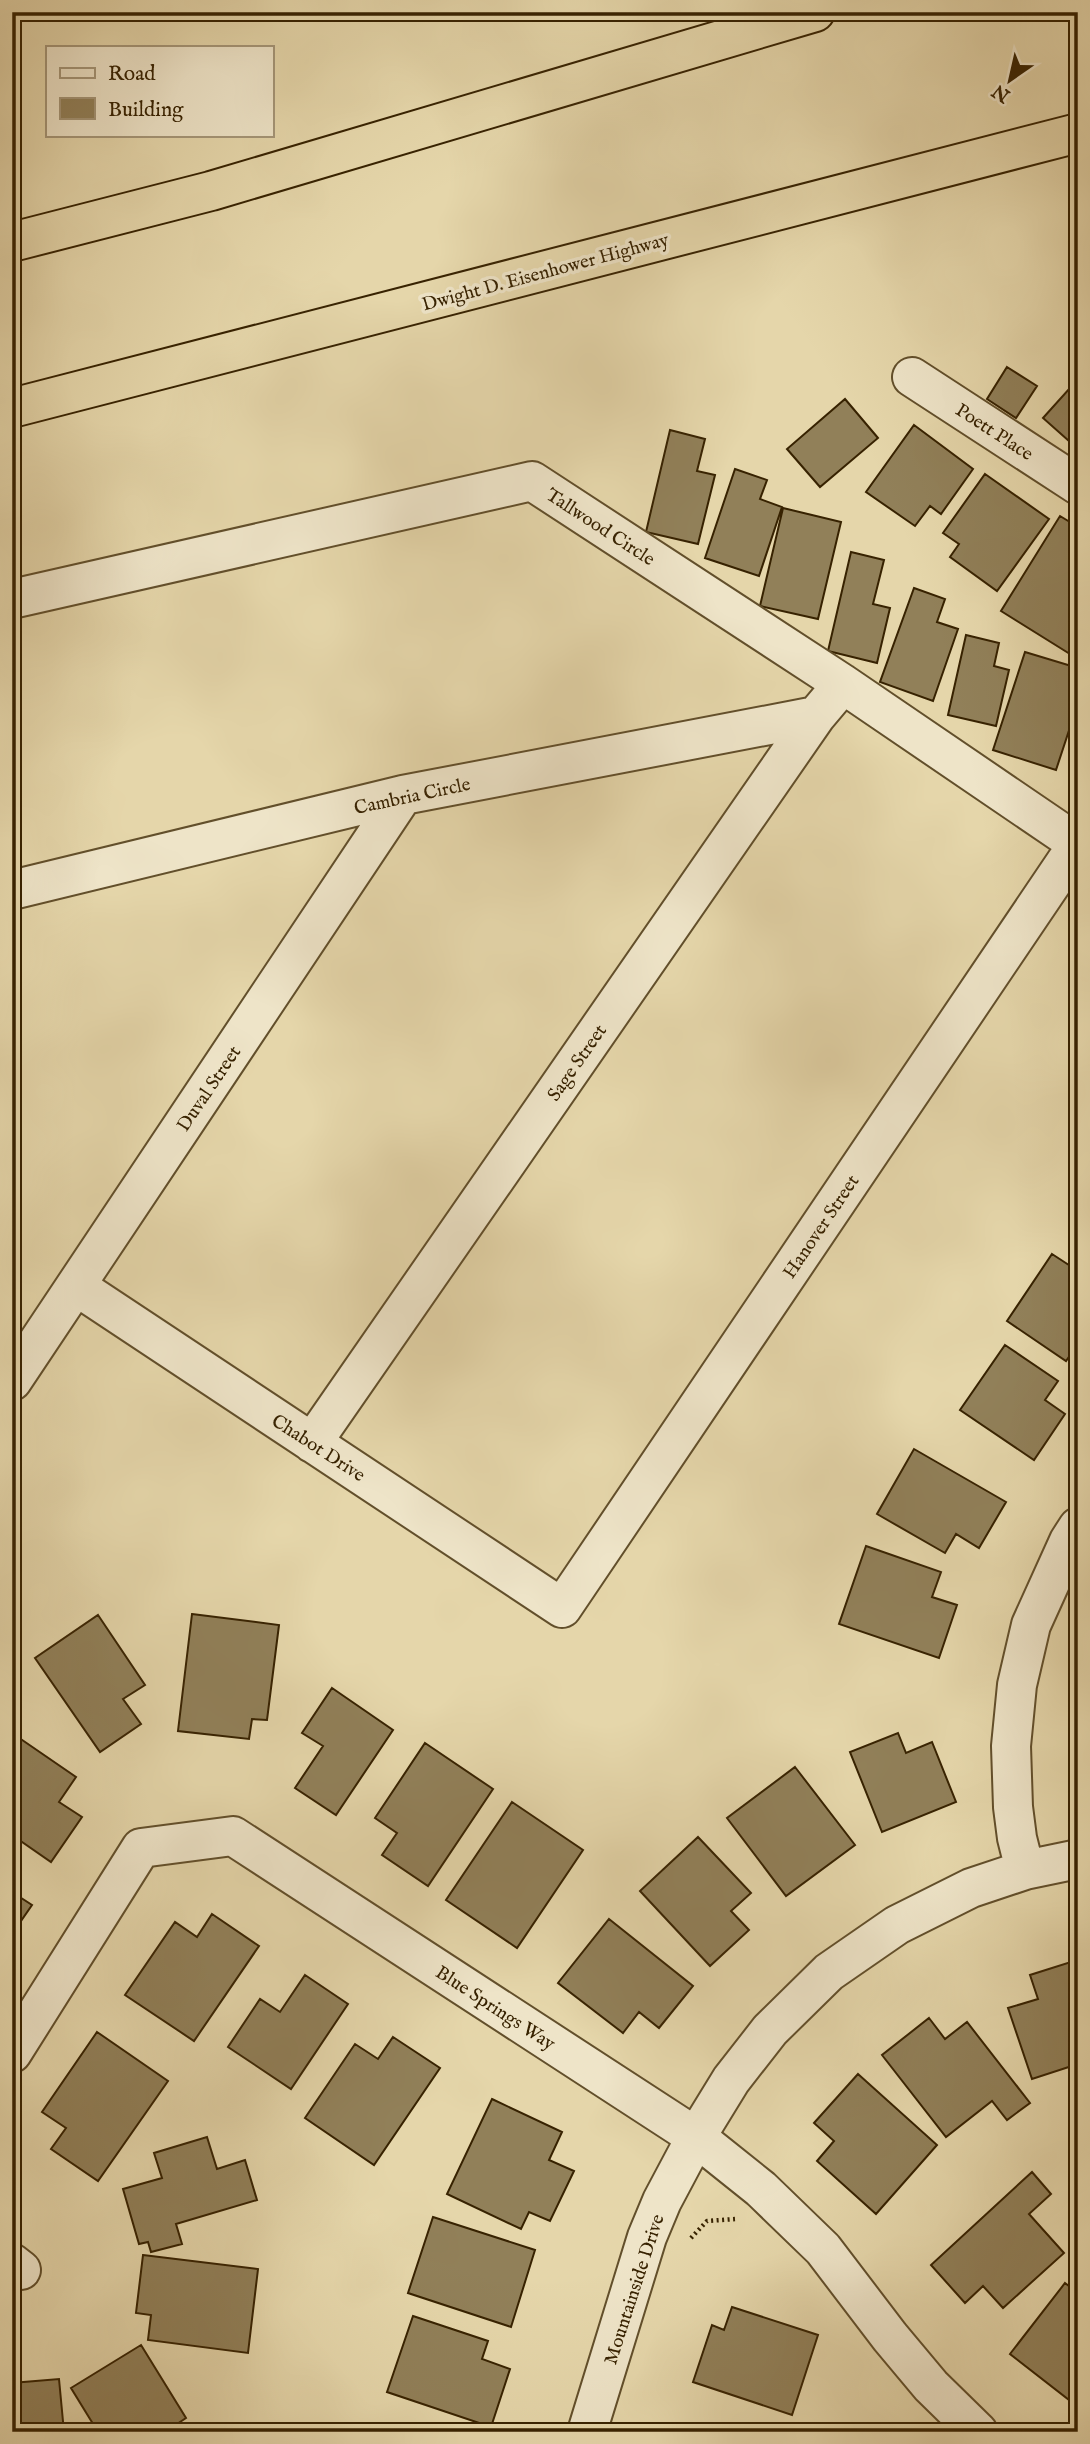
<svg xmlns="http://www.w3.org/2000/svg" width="1090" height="2444" font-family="'IM FELL English',serif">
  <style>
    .building { fill: #918059; stroke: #372201; stroke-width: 2 }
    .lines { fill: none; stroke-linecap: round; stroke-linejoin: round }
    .minor-casing { stroke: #624f2b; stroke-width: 42 }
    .motorway-casing { stroke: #372201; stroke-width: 42 }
    .path { stroke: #372201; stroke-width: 4.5; stroke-dasharray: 2 3.5; stroke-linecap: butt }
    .minor { stroke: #eee4c8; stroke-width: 38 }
    .motorway { stroke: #e5d6aa; stroke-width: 38 }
    .labels { text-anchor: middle; stroke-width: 7; stroke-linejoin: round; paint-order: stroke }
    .street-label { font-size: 19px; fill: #372201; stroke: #eee4c8 }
  </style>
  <rect width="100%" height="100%" fill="#e5d6aa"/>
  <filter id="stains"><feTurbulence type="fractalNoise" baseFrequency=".00286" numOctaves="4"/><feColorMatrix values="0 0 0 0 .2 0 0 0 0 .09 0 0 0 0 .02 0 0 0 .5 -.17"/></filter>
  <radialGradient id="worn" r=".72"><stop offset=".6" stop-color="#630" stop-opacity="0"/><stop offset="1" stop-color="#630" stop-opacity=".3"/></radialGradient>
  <path class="building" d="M1007,367L1037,386L1016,418L987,399Z
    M1078,379V449L1043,418Z
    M845,399L878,438L820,487L787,449Z
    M914,425L973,469L941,514L930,506L915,526L866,492Z
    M670,430L705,439L697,471L715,475L698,544L646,532Z
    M735,469L767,480L760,499L782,507L759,576L705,558Z
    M985,474L1049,519L997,591L950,557L959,544L943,533Z
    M783,508L841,522L818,619L760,606Z
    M1060,516L1078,527V659L1001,611Z
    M851,552L884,560L873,604L890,608L877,663L828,651Z
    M914,588L945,599L937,622L958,629L933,701L880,682Z
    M966,635L999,643L994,666L1009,670L996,726L948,715Z
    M1025,652L1078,668V703L1056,770L993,750Z
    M1052,1254L1078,1271V1344L1066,1361L1007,1321Z
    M1005,1345L1058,1381L1045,1400L1065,1414L1034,1460L960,1410Z
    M914,1449L1006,1502L979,1548L956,1534L945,1553L877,1514Z
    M866,1546L941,1572L932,1597L957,1605L939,1658L839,1624Z
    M192,1614L279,1625L267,1720L252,1719L249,1739L178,1731Z
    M98,1615L145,1685L123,1699L141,1724L100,1752L35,1658Z
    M332,1688L393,1730L336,1815L295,1788L323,1746L302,1733Z
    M12,1733L76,1777L59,1802L82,1817L51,1862L12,1835Z
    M898,1733L906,1753L932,1742L956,1802L882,1832L850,1752Z
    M425,1743L493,1789L428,1886L382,1855L397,1833L375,1818Z
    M795,1767L855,1845L786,1896L727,1818Z
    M512,1802L583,1850L517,1948L446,1900Z
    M698,1837L751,1893L731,1911L749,1930L710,1966L640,1891Z
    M12,1892L32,1905L12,1934Z
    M212,1914L259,1946L194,2041L125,1995L175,1922L197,1937Z
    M609,1919L693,1986L659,2028L639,2012L623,2033L558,1983Z
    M1077,1960L1078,2064L1032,2079L1008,2008L1038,1999L1030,1975Z
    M305,1975L348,2004L291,2089L228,2047L260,1999L280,2012Z
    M929,2018L945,2039L967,2022L1030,2103L1007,2120L992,2101L946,2137L882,2055Z
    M97,2032L168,2081L98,2181L51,2149L66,2128L42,2112Z
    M393,2037L440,2068L374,2165L305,2118L355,2044L378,2059Z
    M858,2074L937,2145L876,2214L817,2161L834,2141L814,2123Z
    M492,2099L562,2132L549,2160L574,2171L550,2221L529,2212L521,2229L447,2194Z
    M207,2137L217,2169L245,2160L257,2200L176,2224L182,2244L151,2252L148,2242L139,2244L123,2189L162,2178L154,2153Z
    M1032,2172L1051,2194L1029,2214L1064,2253L1003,2308L983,2286L965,2303L931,2265Z
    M433,2217L535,2250L511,2327L408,2293Z
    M143,2255L258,2269L248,2353L148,2340L151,2315L136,2313Z
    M1065,2283L1078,2293V2397L1073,2403L1010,2354Z
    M732,2307L818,2335L792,2415L693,2382L712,2325L724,2330Z
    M413,2316L488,2341L482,2359L510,2369L491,2427L387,2392Z
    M141,2345L186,2418L165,2432H98L71,2388Z
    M59,2379L64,2432H12V2383Z"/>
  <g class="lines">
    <defs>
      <path id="minor" d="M912,377L1078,485
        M12,599L532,481L843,684L1078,844
        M12,890L403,795L816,716
        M76,1286L562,1608L1078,844
        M12,1381L403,795
        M312,1443L816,716L843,684
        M1025,1870L1017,1838L1013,1807L1011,1746L1017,1685L1031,1625L1069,1541L1078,1527
        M12,2053L141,1848L233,1836L696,2137L761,2189L823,2249L890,2337L931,2386L978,2432
        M12,2263L21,2270
        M587,2432L647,2237L662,2201L696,2137L731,2080L770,2030L829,1972L897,1925L971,1888L1025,1870L1078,1859"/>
      <path id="motorway" d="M12,242L211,191L815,12
        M12,408L1078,133"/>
    </defs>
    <use href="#minor" class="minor-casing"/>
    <use href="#motorway" class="motorway-casing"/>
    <path class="path" d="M691,2238L707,2221L735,2219"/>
    <use href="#minor" class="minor"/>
    <use href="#motorway" class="motorway"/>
  </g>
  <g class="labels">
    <g class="street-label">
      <text transform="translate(545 271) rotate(-15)" y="7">Dwight D. Eisenhower Highway</text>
      <text transform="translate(995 431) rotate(33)" y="7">Poett Place</text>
      <text transform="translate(601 526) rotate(33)" y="7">Tallwood Circle</text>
      <text transform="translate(412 795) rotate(-12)" y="7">Cambria Circle</text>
      <text transform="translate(576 1062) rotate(-55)" y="7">Sage Street</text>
      <text transform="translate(208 1088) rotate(-56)" y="7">Duval Street</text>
      <text transform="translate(820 1226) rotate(-56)" y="7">Hanover Street</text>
      <text transform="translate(319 1447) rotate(33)" y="7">Chabot Drive</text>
      <text transform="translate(496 2007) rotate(33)" y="7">Blue Springs Way</text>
      <text transform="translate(633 2289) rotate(-72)" y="7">Mountainside Drive</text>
    </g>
  </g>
  <rect width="1090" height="2444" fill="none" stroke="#e5d6aa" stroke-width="42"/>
  <rect x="14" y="14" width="1062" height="2416" fill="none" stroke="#372201" stroke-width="3.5"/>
  <rect x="21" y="21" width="1048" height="2402" fill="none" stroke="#372201" stroke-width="2"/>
  <rect x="46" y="46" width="228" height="91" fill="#eee4c8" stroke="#a59678" stroke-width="2"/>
  <rect x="60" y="68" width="35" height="10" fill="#eee4c8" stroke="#a59678" stroke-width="2"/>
  <text x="108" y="80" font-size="21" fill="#372201">Road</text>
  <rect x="60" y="98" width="35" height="21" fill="#918059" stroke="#a59678" stroke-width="2"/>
  <text x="108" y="116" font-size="21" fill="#372201">Building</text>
  <g transform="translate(1010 80) rotate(214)" stroke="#eee4c8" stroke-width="5" paint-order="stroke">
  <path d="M0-5L12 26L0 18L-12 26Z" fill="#372201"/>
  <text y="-10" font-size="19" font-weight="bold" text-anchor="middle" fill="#372201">N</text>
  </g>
  <rect width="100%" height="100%" filter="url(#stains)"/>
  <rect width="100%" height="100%" fill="url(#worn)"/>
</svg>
